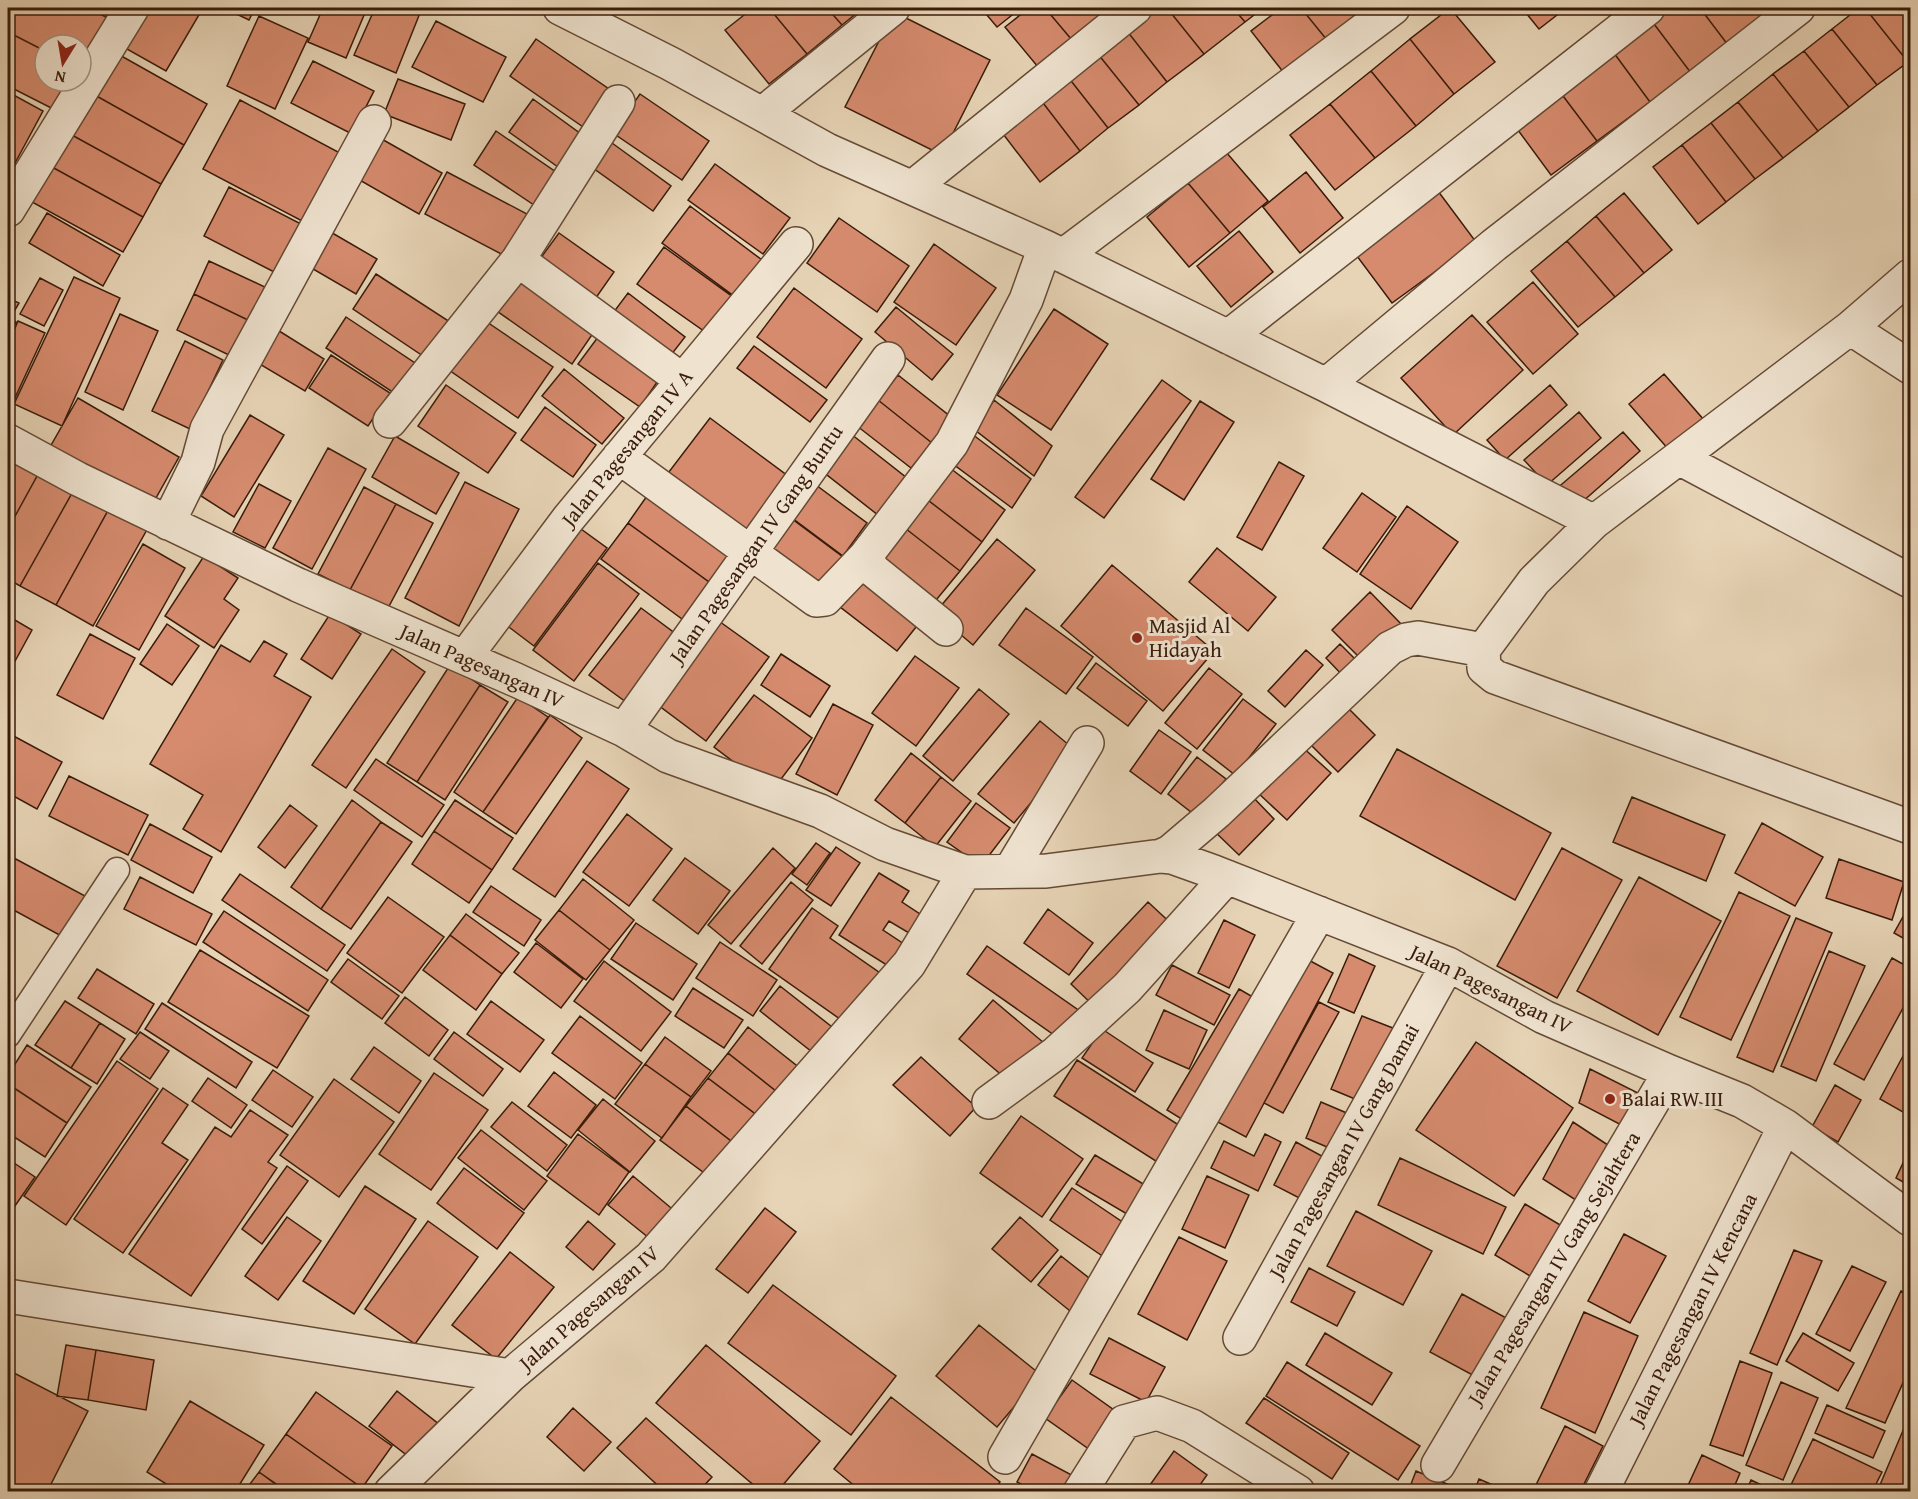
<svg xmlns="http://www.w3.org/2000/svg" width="1918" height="1499" font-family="'Gentium Book Plus',serif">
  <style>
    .building { fill: #d68b6e; stroke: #3a1c0a; stroke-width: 1.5 }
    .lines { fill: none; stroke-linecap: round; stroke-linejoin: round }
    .service-casing { stroke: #654a35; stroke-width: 27 }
    .minor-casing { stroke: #654a35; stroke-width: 36 }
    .service { stroke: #efe3d0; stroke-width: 24 }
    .minor { stroke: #efe3d0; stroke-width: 33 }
    .poi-dot { fill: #8f2418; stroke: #efe3d0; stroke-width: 2 }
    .labels { text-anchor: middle; stroke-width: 6; stroke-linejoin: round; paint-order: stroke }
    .street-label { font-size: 21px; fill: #3a1c0a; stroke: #efe3d0 }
    .poi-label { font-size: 21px; fill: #3a1c0a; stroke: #efe3d0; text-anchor: start }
  </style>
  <rect width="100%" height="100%" fill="#e7d4b6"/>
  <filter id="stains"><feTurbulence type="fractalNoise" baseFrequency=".00333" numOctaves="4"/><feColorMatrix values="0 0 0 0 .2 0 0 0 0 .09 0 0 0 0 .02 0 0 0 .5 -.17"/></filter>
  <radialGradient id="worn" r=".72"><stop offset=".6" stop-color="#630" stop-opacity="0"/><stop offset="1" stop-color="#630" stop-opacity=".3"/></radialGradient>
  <path class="building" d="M8,8H88L112,20L81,70V45H45V51L8,32Z
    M88,8H118L112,20Z
    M140,8H203L166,71L118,44Z
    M224,8H255L249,20Z
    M323,8H367L346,58L308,42Z
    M375,8H422L396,73L354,55Z
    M753,8H769L807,54L769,84L725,30Z
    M769,8H827L842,25L807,54Z
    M827,8H863L842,25Z
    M981,8H1021L997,27Z
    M1029,8H1045L1077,46L1043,73L1005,27Z
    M1045,8H1116L1077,46Z
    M1158,8H1167L1204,54L1167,82L1127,31Z
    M1167,8H1233L1245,22L1204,54Z
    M1233,8H1263L1245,22Z
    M1281,8H1301L1327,40L1284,73L1251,31Z
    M1301,8H1369L1327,40Z
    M1450,8L1495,62L1454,94L1410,39Z
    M1522,8H1566L1539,29Z
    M1667,8H1700L1728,45L1691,73L1651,20Z
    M1700,8H1761L1768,16L1728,45Z
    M1859,8H1865L1908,62L1877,85L1832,29Z
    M1865,8H1910V60L1908,62Z
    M894,12L990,60L942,155L845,107Z
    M259,16L308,38L275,109L227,86Z
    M1651,20L1691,73L1650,102L1611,49Z
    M436,21L506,57L483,102L412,67Z
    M1832,29L1877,85L1849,107L1804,51Z
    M1127,31L1167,82L1139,105L1098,54Z
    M8,32L45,51V81H80L63,114L8,86Z
    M536,39L612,91L586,129L510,76Z
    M1410,39L1454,94L1416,126L1371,71Z
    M1611,49L1650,102L1597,141L1557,88Z
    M1804,51L1849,107L1818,131L1773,74Z
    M116,53L207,104L184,145L93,94Z
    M1098,54L1139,105L1108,128L1068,77Z
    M313,61L374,91L352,134L291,103Z
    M1371,71L1416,126L1375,158L1330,104Z
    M1773,74L1818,131L1783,158L1738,102Z
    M1068,77L1108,128L1080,151L1040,99Z
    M398,79L465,104L451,140L384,114Z
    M1557,88L1597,141L1551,175L1512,122Z
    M8,92L43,111L8,176Z
    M93,94L184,145L161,184L70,134Z
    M640,94L709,141L682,180L613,133Z
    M533,99L581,134L558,167L509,132Z
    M1040,99L1080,151L1040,182L1000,130Z
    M240,100L340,153L304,222L203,169Z
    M1738,102L1783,158L1755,179L1711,123Z
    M1330,104L1375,158L1335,190L1290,135Z
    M1711,123L1755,179L1726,202L1682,145Z
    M496,131L556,172L534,205L474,165Z
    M371,133L442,173L419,214L349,174Z
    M70,134L161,184L143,217L52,167Z
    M612,143L671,186L653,211L593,168Z
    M1682,145L1726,202L1698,224L1653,167Z
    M1226,152L1268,201L1230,233L1188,183Z
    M715,164L790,218L763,254L688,200Z
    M52,167L143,217L123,252L32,202Z
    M447,172L529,215L507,257L425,214Z
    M1306,172L1343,218L1300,253L1263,207Z
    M1188,183L1230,233L1189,267L1147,217Z
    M229,187L305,226L280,275L204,236Z
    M1435,187L1476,242L1392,303L1351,248Z
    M1624,193L1672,250L1644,273L1596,216Z
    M690,206L762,260L734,296L662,243Z
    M47,213L120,255L103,286L29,243Z
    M1596,216L1644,273L1615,297L1567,241Z
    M839,218L909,266L877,312L807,263Z
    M322,227L377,259L356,294L301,262Z
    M1239,231L1273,272L1231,307L1197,266Z
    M559,233L614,272L593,302L537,263Z
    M1567,241L1615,297L1578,327L1531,271Z
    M934,244L996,288L956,345L894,302Z
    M664,247L737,300L711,336L637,284Z
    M209,261L265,287L250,321L194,294Z
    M520,272L598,326L572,364L494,309Z
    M376,274L450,322L426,358L353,309Z
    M74,277L120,298L62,426L14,404Z
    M40,278L63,290L44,326L20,314Z
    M1533,282L1578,334L1533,374L1487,322Z
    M794,288L862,339L826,388L757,337Z
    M628,293L685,337L664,364L607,321Z
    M194,294L250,321L233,357L177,330Z
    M8,298L19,303L12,315L8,313Z
    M896,307L953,354L932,380L875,332Z
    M1054,309L1108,344L1051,430L997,395Z
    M120,314L158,331L123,410L85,392Z
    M1472,315L1523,370L1453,435L1401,378Z
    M8,317L16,322L8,337Z
    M346,317L415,363L394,393L326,348Z
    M484,320L553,367L518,418L449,370Z
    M18,321L45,333L13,402L8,400V345Z
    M268,324L324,359L305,391L248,357Z
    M601,333L662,375L640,407L578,364Z
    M185,341L223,360L190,429L152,411Z
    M754,346L827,400L810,422L737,368Z
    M331,355L390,393L368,426L309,388Z
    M564,369L624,418L602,444L542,396Z
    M1664,374L1704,420L1669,450L1629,404Z
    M898,375L951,417L932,443L878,400Z
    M1162,380L1191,401L1104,518L1075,497Z
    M446,385L516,433L488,473L418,426Z
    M1550,385L1567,405L1505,460L1487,440Z
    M78,398L179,457L152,505L50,447Z
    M878,400L932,443L911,468L857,426Z
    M994,400L1052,446L1034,476L975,430Z
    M1200,401L1234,422L1184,500L1151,479Z
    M545,407L596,445L573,477L521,440Z
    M1579,412L1601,438L1547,485L1524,460Z
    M250,415L284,435L234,517L201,496Z
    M710,418L788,476L740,539L662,481Z
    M1623,432L1640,451L1573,510L1555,490Z
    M851,434L912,482L883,519L822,471Z
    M972,434L1031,479L1012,508L953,464Z
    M395,436L459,473L436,514L372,477Z
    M8,448L42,467L8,529Z
    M328,448L366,469L312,569L273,548Z
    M1279,462L1304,476L1262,550L1237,537Z
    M946,465L1005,510L982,542L924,497Z
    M42,467L76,486L20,586L8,579V529Z
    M465,482L519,509L459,626L405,598Z
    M812,482L867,523L843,556L788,515Z
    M259,484L291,501L265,548L233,532Z
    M76,486L111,505L56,605L20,586Z
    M654,486L736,546L709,582L628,523Z
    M364,487L396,504L350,590L318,574Z
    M1362,493L1396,517L1357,572L1323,548Z
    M924,497L982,542L960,571L901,525Z
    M396,504L433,523L387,610L350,590Z
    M111,505L149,526L93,626L56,605Z
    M1407,506L1458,542L1411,609L1360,574Z
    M788,516L847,560L820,593L761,549Z
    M570,521L607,548L534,646L497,618Z
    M628,523L709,582L682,619L601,559Z
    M901,525L960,571L932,605L874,560Z
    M997,539L1035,570L973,645L935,613Z
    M143,544L185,568L139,650L96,626Z
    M1217,548L1276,597L1248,631L1189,582Z
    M204,556L238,578L224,599L239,610L214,648L165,616Z
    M598,563L639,594L574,681L533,650Z
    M1112,565L1214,651L1163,711L1061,626Z
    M858,573L920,622L897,651L835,603Z
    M1370,592L1404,627L1366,664L1332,630Z
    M641,608L676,634L626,702L589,675Z
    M1026,608L1093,657L1066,694L999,645Z
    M330,614L361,634L332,679L301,659Z
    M8,616L32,630L8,674Z
    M716,619L769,657L706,741L654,702Z
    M167,624L199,646L172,685L140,664Z
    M90,634L135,658L103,719L57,695Z
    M264,641L287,654L274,676L311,697L221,852L183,829L203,795L150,764L221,645L250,662Z
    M1340,644L1359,663L1345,678L1326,658Z
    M392,649L425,672L346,788L312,765Z
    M1306,650L1323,665L1285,707L1268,691Z
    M781,654L830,686L810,717L761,685Z
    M915,656L959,688L916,746L872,713Z
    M1096,663L1147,701L1128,726L1077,688Z
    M450,665L480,685L417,782L387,763Z
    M1209,668L1242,694L1197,749L1165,723Z
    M480,685L508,702L445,800L417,782Z
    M979,689L1009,714L953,781L923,756Z
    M754,695L812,738L772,791L714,747Z
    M518,697L548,717L483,812L454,792Z
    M1243,699L1276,724L1235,775L1203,750Z
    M1342,702L1375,735L1338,772L1305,739Z
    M833,704L873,725L837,795L796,774Z
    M550,715L582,738L516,834L483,812Z
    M1040,721L1075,750L1014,823L978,794Z
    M1159,730L1191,752L1161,794L1130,771Z
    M8,733L62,762L37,809L8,793Z
    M1299,744L1331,773L1287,820L1257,792Z
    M1397,749L1551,833L1515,900L1360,816Z
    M911,753L941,777L905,823L875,800Z
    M1197,757L1226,779L1196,816L1168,794Z
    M376,759L444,805L422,837L354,790Z
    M587,761L629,789L555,897L513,869Z
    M69,776L148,815L128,855L49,816Z
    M941,777L971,801L935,847L905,823Z
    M1248,792L1274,819L1239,855L1212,829Z
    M1632,797L1725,835L1706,881L1613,842Z
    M352,800L381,822L321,909L291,887Z
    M455,800L513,838L492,870L434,831Z
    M976,803L1010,828L981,866L947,842Z
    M290,805L317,826L285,868L258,847Z
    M627,814L672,849L629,906L583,872Z
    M381,822L412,842L351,929L321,909Z
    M1762,823L1823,857L1795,906L1735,873Z
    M150,824L212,857L193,893L131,860Z
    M434,831L492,870L469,903L412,864Z
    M816,843L830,853L807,885L792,874Z
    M836,847L860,863L831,906L806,890Z
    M773,848L795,868L731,944L708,925Z
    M1562,848L1622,880L1557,998L1497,966Z
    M12,857L87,897L65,938L8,907V865Z
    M685,858L730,891L698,934L653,900Z
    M1839,859L1904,882L1892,920L1826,898Z
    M879,873L909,891L902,902L926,918L914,936L889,921L883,930L907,946L893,969L839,935Z
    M240,874L345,945L327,971L222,900Z
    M140,877L212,914L196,945L124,909Z
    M1639,877L1721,921L1658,1035L1577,991Z
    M583,879L634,920L610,950L559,910Z
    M791,882L813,900L762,964L740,946Z
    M491,886L541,920L524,946L473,912Z
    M1739,892L1790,916L1731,1040L1680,1017Z
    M388,897L444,937L402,993L347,953Z
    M1148,902L1177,929L1099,1011L1071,984Z
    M1910,904V942L1894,933Z
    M812,908L838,926L830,938L883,975L847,1024L769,969Z
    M1048,909L1093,943L1069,975L1024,943Z
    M559,910L610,950L586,980L535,940Z
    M224,911L328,980L308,1011L203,942Z
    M466,914L519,953L502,974L450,935Z
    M1796,918L1832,933L1773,1072L1737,1057Z
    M1224,920L1255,935L1229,988L1198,973Z
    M636,923L697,964L673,1000L611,959Z
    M450,935L502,974L476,1010L423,970Z
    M720,942L777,980L753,1016L696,978Z
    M536,943L583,979L561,1008L514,972Z
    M987,946L1084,1014L1064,1042L967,974Z
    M200,950L309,1016L277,1068L168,1002Z
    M1829,951L1865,966L1816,1081L1781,1066Z
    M1349,954L1375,966L1354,1013L1328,1002Z
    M1301,956L1333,973L1246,1137L1214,1120Z
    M1892,958L1910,968V998L1909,997L1864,1080L1834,1064Z
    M348,959L399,996L382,1019L331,982Z
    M604,961L671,1012L641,1051L574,1001Z
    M1172,965L1230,995L1214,1025L1156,995Z
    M97,969L154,1004L136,1034L78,998Z
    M780,986L841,1034L821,1059L760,1011Z
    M693,988L743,1020L724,1048L675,1016Z
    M1239,989L1265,1004L1193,1126L1167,1110Z
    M405,997L448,1030L429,1056L385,1023Z
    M993,1000L1044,1043L1011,1083L959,1039Z
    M65,1001L100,1023L71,1068L35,1045Z
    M491,1001L544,1040L520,1072L467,1034Z
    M1319,1002L1339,1012L1283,1113L1264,1103Z
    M162,1003L252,1062L236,1088L145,1029Z
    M1164,1010L1207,1030L1189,1069L1146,1050Z
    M580,1016L642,1063L615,1099L552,1053Z
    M1362,1016L1398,1030L1367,1104L1331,1089Z
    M100,1023L125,1039L97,1084L71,1068Z
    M748,1027L801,1069L781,1095L728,1053Z
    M1102,1029L1153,1063L1135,1092L1082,1058Z
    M140,1032L169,1051L150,1079L120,1059Z
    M454,1032L503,1069L483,1096L434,1059Z
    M665,1037L711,1071L691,1097L645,1064Z
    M1476,1042L1573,1108L1514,1196L1416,1130Z
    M1910,1043V1116L1880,1099Z
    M27,1045L91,1087L67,1123L8,1084V1075Z
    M374,1047L421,1081L399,1113L351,1079Z
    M728,1053L781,1095L762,1119L708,1078Z
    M921,1057L976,1107L950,1136L893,1085Z
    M1077,1060L1185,1129L1162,1165L1054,1096Z
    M117,1061L158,1089L66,1225L24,1196Z
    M645,1064L691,1097L662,1138L615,1104Z
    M1590,1069L1642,1095L1627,1128L1579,1103Z
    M273,1070L313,1097L292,1127L252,1100Z
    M554,1072L596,1105L571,1138L528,1106Z
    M434,1073L488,1110L431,1190L379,1154Z
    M208,1078L247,1105L231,1128L192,1101Z
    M708,1078L762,1119L740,1148L686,1106Z
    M334,1079L394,1122L339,1197L280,1155Z
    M8,1084L67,1123L45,1157L8,1133Z
    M1835,1085L1861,1100L1838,1142L1812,1127Z
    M163,1088L188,1105L162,1143L188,1160L123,1253L74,1219Z
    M603,1099L655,1141L630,1172L578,1130Z
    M512,1102L567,1145L547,1171L491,1127Z
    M1321,1102L1349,1114L1334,1150L1306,1138Z
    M686,1106L740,1148L715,1181L660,1140Z
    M250,1110L288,1135L268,1162L277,1168L191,1296L129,1254L215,1127L231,1137Z
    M1021,1116L1083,1159L1042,1217L980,1173Z
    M1573,1122L1620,1153L1582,1204L1543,1179Z
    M481,1130L547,1181L524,1210L458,1158Z
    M578,1134L629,1172L599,1215L547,1176Z
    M1265,1134L1281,1142L1258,1191L1211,1168L1224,1141L1254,1156Z
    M1296,1142L1331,1161L1309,1203L1274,1185Z
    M1910,1148V1186L1896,1178Z
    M1095,1155L1150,1188L1132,1217L1076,1184Z
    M1400,1158L1506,1207L1483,1254L1378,1205Z
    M8,1159L35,1177L8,1216Z
    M287,1166L308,1181L262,1244L242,1229Z
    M464,1168L524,1213L497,1249L437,1203Z
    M633,1176L683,1218L659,1246L608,1205Z
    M1207,1176L1249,1195L1225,1248L1182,1229Z
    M365,1186L416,1219L354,1314L303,1281Z
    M1072,1188L1133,1229L1114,1264L1050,1220Z
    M1525,1204L1572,1232L1542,1283L1495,1255Z
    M765,1208L796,1232L748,1293L716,1269Z
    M1356,1211L1432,1251L1403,1305L1327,1266Z
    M287,1217L321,1241L278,1300L245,1276Z
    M1020,1217L1058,1250L1031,1282L992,1249Z
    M428,1221L478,1257L415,1344L365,1309Z
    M588,1221L615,1244L593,1270L566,1247Z
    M1624,1234L1666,1256L1630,1323L1588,1301Z
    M1179,1237L1227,1261L1187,1340L1138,1314Z
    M1794,1250L1822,1261L1777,1365L1750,1353Z
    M510,1252L554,1287L496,1359L452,1325Z
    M1061,1256L1098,1285L1075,1315L1038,1285Z
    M1852,1266L1886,1282L1850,1351L1816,1334Z
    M1309,1268L1355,1292L1337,1326L1291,1302Z
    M773,1285L896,1376L851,1435L728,1343Z
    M1901,1291L1910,1296V1367L1885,1423L1846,1408Z
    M1462,1294L1510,1320L1478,1378L1430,1352Z
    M1584,1312L1638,1336L1595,1433L1541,1408Z
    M979,1325L1041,1375L997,1427L936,1376Z
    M1325,1333L1392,1373L1372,1405L1306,1365Z
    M1803,1333L1854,1363L1838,1391L1786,1361Z
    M1109,1338L1165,1367L1146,1402L1090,1374Z
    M66,1345L96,1350L88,1400L57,1396Z
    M706,1345L820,1441L777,1492H762L656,1403Z
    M96,1350L154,1360L146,1410L88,1400Z
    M1740,1361L1772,1373L1743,1456L1710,1445Z
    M1287,1362L1420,1446L1398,1480L1266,1396Z
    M14,1373L88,1411L47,1492H8V1386Z
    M1072,1380L1121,1415L1093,1452L1045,1418Z
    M1781,1382L1818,1398L1783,1480L1746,1465Z
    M397,1391L440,1425L413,1460L369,1426Z
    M316,1392L392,1446L362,1488L286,1434Z
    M891,1397L1000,1482L993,1492H862L834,1469Z
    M1264,1398L1349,1453L1332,1479L1246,1423Z
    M190,1401L264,1445L235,1492H179L147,1472Z
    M1827,1405L1885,1431L1873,1458L1815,1433Z
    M573,1408L611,1442L584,1471L547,1437Z
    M1910,1414V1492H1877Z
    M646,1418L712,1477L698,1492H665L617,1448Z
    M1565,1426L1603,1446L1580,1492H1535L1533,1491Z
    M286,1434L362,1488L360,1492H288L259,1472Z
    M1813,1439L1882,1472L1872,1492H1794L1789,1489Z
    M1174,1451L1207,1475L1195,1492H1145Z
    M1032,1454L1081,1480L1075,1492H1035L1017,1482Z
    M1702,1455L1740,1473L1732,1492H1685Z
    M1416,1471L1459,1489L1458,1492H1408Z
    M259,1472L286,1492H244Z
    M1479,1479L1509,1492H1474Z
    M1751,1480L1776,1492H1746Z"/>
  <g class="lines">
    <defs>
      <path id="service" d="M8,1035L117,870"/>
      <path id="minor" d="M560,8L671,64L827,150L1045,247L1326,385L1594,522
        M618,102L518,260L682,380
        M762,114L893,8
        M913,187L1135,8
        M8,210L132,8
        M1063,256L1393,8
        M1910,276L1850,328L1594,522L1534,581L1483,650L1484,668L1495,677L1910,827
        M1850,328L1910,367
        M1228,337L1648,8
        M1326,385L1494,245L1798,8
        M390,421L518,260
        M8,441L78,479L298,585L516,680L624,730L668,756L820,811L885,844L965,872
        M619,457L816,600L825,599L865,557L952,443L1026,300L1045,247
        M1679,458L1910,581
        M168,523L198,462L207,429L374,122
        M865,557L873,570L946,629
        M465,657L568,519L796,244
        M624,730L888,359
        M1161,856L1170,852L1217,812L1390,648L1406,640L1418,638L1483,650
        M1010,871L1087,743
        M989,1102L1056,1053L1127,988L1227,877
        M8,1296L510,1376L651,1257L909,964L965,872L1046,871L1161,856L1172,857L1214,872L1448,964L1544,1017L1670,1072L1742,1101L1785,1126L1910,1219
        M1240,1338L1448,964
        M1005,1457L1319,913
        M1438,1465L1670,1072
        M391,1492L510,1376
        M1080,1492L1124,1422L1157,1413L1192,1426L1298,1492
        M1601,1492L1785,1126"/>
    </defs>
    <use href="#service" class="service-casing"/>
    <use href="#minor" class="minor-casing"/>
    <use href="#service" class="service"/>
    <use href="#minor" class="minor"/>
  </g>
  <g class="poi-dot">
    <circle cx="1137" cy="638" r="6"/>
    <circle cx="1610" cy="1099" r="6"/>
  </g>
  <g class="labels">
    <g class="street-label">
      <text transform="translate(627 448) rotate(-51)" y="7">Jalan Pagesangan IV A</text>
      <text transform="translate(756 544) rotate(-55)" y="7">Jalan Pagesangan IV Gang Buntu</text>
      <text transform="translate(482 666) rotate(24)" y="7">Jalan Pagesangan IV</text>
      <text transform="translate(1491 989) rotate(26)" y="7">Jalan Pagesangan IV</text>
      <text transform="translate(1344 1151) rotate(-61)" y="7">Jalan Pagesangan IV Gang Damai</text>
      <text transform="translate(1554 1268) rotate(-59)" y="7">Jalan Pagesangan IV Gang Sejahtera</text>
      <text transform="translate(589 1308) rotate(-41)" y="7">Jalan Pagesangan IV</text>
      <text transform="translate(1693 1309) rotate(-63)" y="7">Jalan Pagesangan IV Kencana</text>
    </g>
    <g class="poi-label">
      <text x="1149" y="633">Masjid Al<tspan x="1149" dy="24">Hidayah</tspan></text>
      <text x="1622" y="1106">Balai RW III</text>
    </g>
  </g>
  <rect width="1918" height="1499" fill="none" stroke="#e7d4b6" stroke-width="30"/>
  <rect x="9" y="9" width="1900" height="1481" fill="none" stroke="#3a1c0a" stroke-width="3"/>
  <rect x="15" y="15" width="1888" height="1469" fill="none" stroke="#3a1c0a" stroke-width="1.5"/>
  <g transform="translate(63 63) rotate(191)"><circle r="28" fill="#efe3d0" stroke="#a79381" stroke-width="1.5"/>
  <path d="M0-4.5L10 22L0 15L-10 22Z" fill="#8f2418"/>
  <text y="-9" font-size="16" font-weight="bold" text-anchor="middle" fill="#3a1c0a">N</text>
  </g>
  <rect width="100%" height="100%" filter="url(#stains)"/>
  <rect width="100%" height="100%" fill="url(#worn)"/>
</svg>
